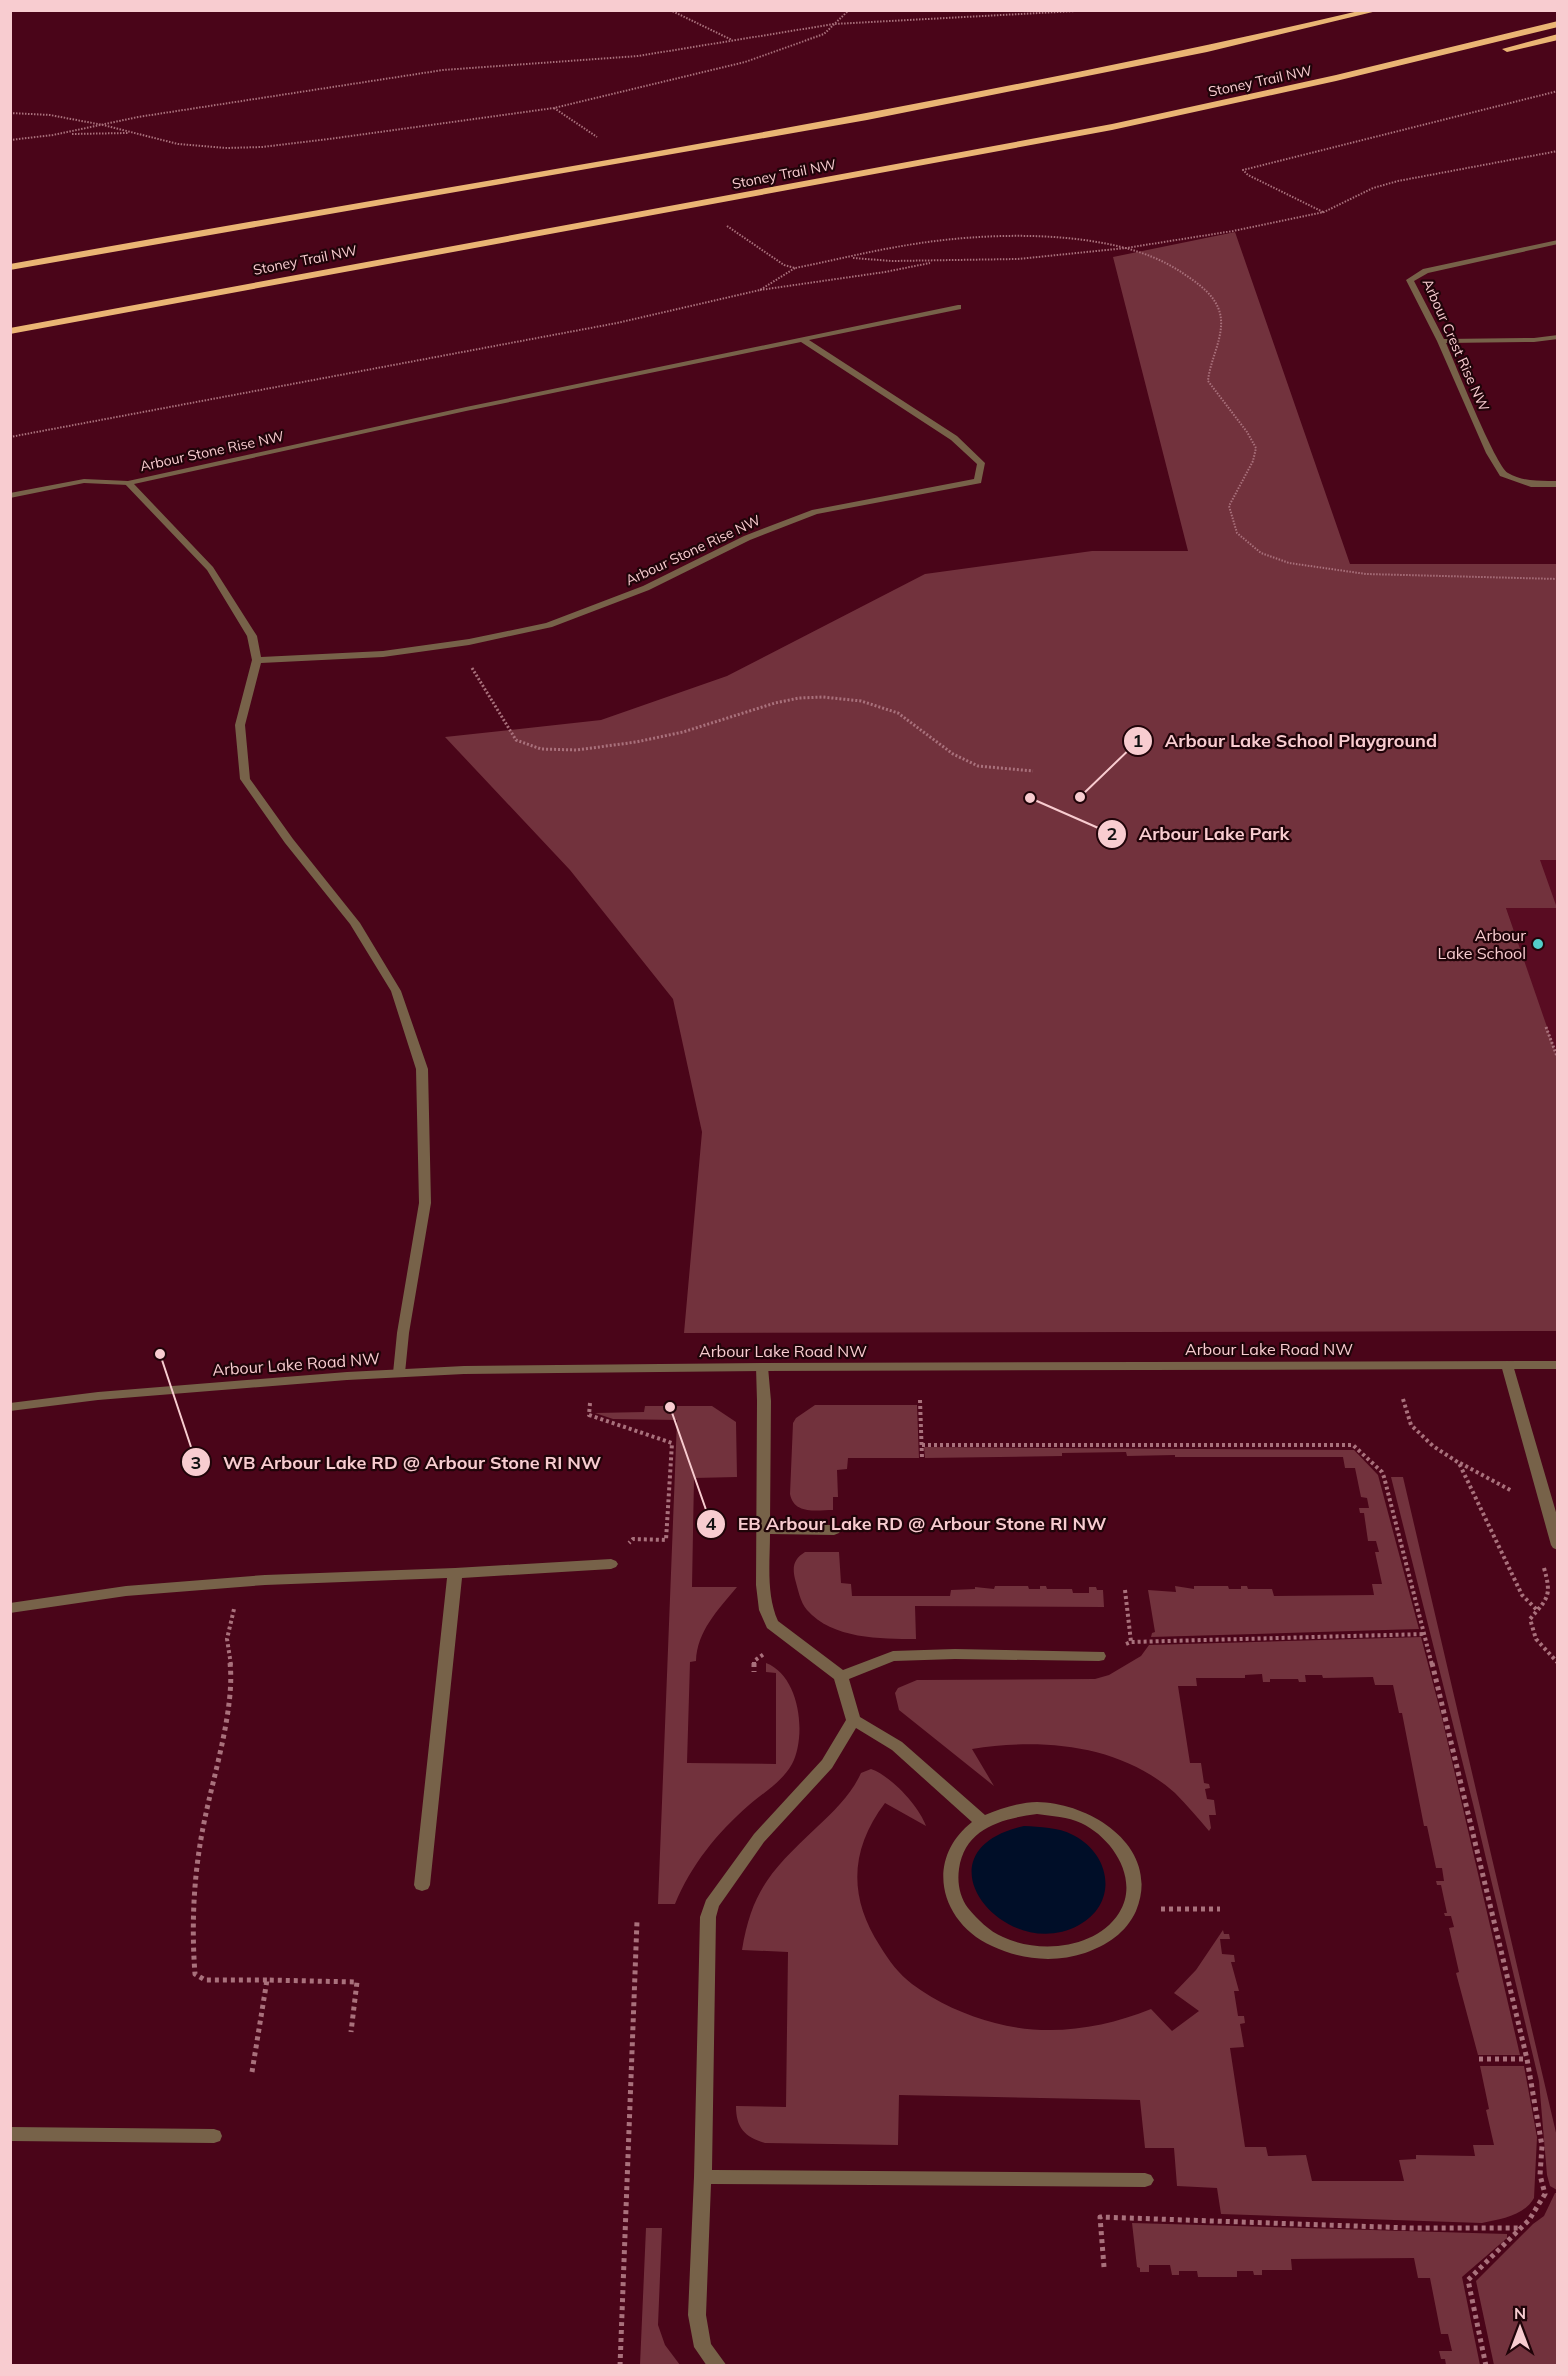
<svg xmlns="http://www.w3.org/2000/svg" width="1568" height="2376" font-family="Mulish,sans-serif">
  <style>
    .built { fill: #590c22 }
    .green { fill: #72323d }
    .water { fill: #000e28 }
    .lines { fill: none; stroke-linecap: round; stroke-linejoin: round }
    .path-far3 { stroke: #a9717c; stroke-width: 2; stroke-dasharray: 1.5 1.5; stroke-linecap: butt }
    .path-far2 { stroke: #a9717c; stroke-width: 3; stroke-dasharray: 2 2; stroke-linecap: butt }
    .path-far1 { stroke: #a9717c; stroke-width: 4; stroke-dasharray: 3 3; stroke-linecap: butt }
    .path { stroke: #a9717c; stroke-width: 5; stroke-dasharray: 4 4; stroke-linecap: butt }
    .service { fill: #776249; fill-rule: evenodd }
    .minor { fill: #776249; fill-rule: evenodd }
    .tertiary { fill: #776249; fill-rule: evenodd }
    .motorway { fill: #eab574; fill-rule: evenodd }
    .poi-dot { fill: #53cdc9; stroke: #200409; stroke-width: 2 }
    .labels { text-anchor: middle; stroke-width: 4.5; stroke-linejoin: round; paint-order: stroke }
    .far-street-label { font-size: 14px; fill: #f8ccd0; stroke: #200409 }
    .poi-label { font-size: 16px; fill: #f8ccd0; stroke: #200409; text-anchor: end }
    .street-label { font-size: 16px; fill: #f8ccd0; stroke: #200409 }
    .leader { fill: none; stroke: #f8ccd0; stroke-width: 2 }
    .callout-dot { fill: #f8ccd0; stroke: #200409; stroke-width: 2 }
    .mark-label { font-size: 18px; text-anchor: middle; font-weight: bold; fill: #111 }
    .callout-label { font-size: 18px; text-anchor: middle; font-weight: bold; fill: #f8ccd0; stroke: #200409; stroke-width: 4.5; stroke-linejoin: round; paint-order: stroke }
  </style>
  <rect width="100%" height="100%" fill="#4a0519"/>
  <path class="built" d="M1490,860H1557V1056L1546,1027Z"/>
  <path class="green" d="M1235,232L1350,564H1557V860H1540L1557,908H1506L1557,1056V1331L684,1333L702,1132L673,999L570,870L445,737L601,720L727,676L925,574L1092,551H1188L1113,257Z
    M815,1405H917L919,1458H848L847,1469L837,1470L838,1497H833V1510C817,1510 794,1515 790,1494L793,1423L796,1418Z
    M645,1406H712L736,1422L737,1477L694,1478L692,1587H737C718,1610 697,1631 696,1661L690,1662L687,1763L776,1764V1673L766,1672V1663C800,1676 807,1735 792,1764C783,1781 763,1793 749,1805C717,1833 691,1865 675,1904H658L677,1420L613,1419L595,1413L644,1412Z
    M924,1447L1354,1450L1378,1475L1419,1629L1151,1637L1152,1633L1155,1632L1148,1590L1176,1592L1175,1586L1194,1589V1586H1228L1229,1589H1241V1586H1247L1248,1589H1272L1274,1596L1374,1595L1372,1584H1382L1375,1552H1379L1376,1541H1368L1364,1513H1360L1359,1508H1369L1367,1498L1361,1497L1355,1468H1345L1343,1457H1175V1455L1127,1456L1126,1452L1062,1453V1456L925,1458Z
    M1391,1477H1403L1557,2137V2190L1550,2186L1547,2175L1539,2081L1473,1804Z
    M805,1552H839L841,1583L851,1584L852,1596H950L951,1590L975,1589V1587L994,1589L995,1586H1028L1029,1589H1040V1586H1046L1047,1589H1072L1073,1593H1089V1587H1096L1097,1590H1103L1104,1607L915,1606L916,1639C881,1639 832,1639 807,1610C800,1602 798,1589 795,1579C792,1566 794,1559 805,1552Z
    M1421,1637L1442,1718L1520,2055H1478L1456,1973L1459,1972L1449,1928L1454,1927L1451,1916H1445L1444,1913H1447L1441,1885H1437L1436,1881H1444L1442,1868H1436L1427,1826H1424L1402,1713H1399L1393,1685H1375L1373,1677L1323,1678L1322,1675H1305L1306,1682H1299L1298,1679H1270V1682H1263L1262,1674L1245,1675V1678H1196L1197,1686H1178L1190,1763H1201L1204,1783L1209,1784L1210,1788L1205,1789L1207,1799L1214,1800L1216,1815H1209L1211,1828L1209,1831C1198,1818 1187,1805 1175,1793C1120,1744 1041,1738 972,1749L994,1786L899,1710L895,1693L898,1688L917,1680L1095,1679L1109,1675L1141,1656L1149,1645Z
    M871,1769C891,1776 919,1806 926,1826L885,1803C850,1849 848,1897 880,1946C889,1961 899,1974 912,1984C936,2002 967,2016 995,2023C1048,2037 1101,2029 1151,2009L1172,2031L1199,2011L1174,1993L1196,1970L1223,1930L1224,1934H1229L1230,1939H1220L1222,1954L1234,1955L1235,1962H1231L1239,1991H1234L1238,2016H1244L1245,2023L1240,2024L1244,2047L1230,2048L1245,2147H1266L1268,2156L1306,2155L1312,2181H1404L1399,2160L1416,2159V2155L1475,2156L1473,2145H1494L1486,2110L1489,2109L1480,2066H1524L1537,2137L1534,2198C1524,2216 1501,2219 1482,2223L1221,2214L1217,2188L1177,2186L1174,2148H1145L1140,2100L899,2095L898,2145L765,2143C745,2137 736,2128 736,2106L786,2107L788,1952L742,1950C752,1888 774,1868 817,1827C835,1810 851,1795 861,1773Z
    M1555,2193H1558L1557,2365H1494L1476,2281L1533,2224L1544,2216Z
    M1132,2223L1507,2234V2238L1462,2277L1480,2365H1446L1445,2359H1441L1439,2351H1452L1448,2334H1441L1430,2278H1418L1414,2258L1291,2259L1292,2270H1262V2275H1254L1253,2271H1237V2277H1198L1197,2271H1179V2275H1172L1170,2265H1149V2272H1140V2268L1137,2267Z
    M646,2228H662L658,2325L665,2345L680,2365H640Z"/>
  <path class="water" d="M1024,1826C1040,1827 1058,1827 1073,1835C1111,1854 1119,1903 1079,1925C1005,1966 911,1851 1024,1826Z"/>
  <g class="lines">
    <path class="path-far3" d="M670,10L732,40
      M554,108L597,137
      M10,113L50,115L103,125L178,144L227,148L262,147L329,139L554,108L745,62L824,34L849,10
      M72,134L128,133
      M10,140L53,135L138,117L443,70L638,56L834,24L1095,10
      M1323,212L1248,175L1243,170L1558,91
      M727,226L784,265L795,268C831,261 866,252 902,246C980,232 1113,226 1181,272C1196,282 1213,293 1219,310C1227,333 1210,358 1208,381L1247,432L1256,448L1253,461L1229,506L1237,533L1261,553L1289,563L1366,574L1558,579
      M853,258L892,261L1018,259L1126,248L1233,231L1324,212L1373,188L1398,181L1558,151
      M760,290L885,272L930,263
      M10,437L617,323L760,290L795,268"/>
    <path class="path-far2" d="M472,668L516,740L541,749L577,750L636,742L683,732L775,703L799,698L823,697L861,701L898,713L953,754L978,766L1033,771
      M1546,1027L1558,1059"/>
    <path class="path-far1" d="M1403,1399L1411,1425L1433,1446L1459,1463L1522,1595L1537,1610
      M920,1400L922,1458
      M590,1403L589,1415L672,1443L666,1540L633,1539L629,1543
      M922,1445H1353L1382,1472L1384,1477L1432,1665
      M1460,1463L1512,1491
      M1544,1568C1552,1596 1548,1598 1530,1619L1536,1639L1558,1663
      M1125,1590L1131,1642
      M1126,1644L1131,1642L1425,1634
      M231,1665L227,1639L234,1609
      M754,1665V1661L764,1654"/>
    <path class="path" d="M230,1663C235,1707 214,1774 205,1818C194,1869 191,1922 195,1974L205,1980H267
      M754,1663V1672
      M1432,1663L1527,2059L1542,2146L1540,2175L1545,2194L1529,2220L1468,2280L1486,2366
      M1161,1909H1220
      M1479,2059H1527
      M252,2072L267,1980L357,1982L351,2032
      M1104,2267L1100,2217L1411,2228H1521
      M620,2366L637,1921"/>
    <path class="service" d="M84,479L128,481L132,483L128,485L84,483L10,498V493Z
      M1507,1361L1513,1365L1558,1519V1550L1553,1548L1551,1545L1501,1365Z
      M762,1363L768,1367L771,1401L770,1524L834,1525L839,1527L841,1530L839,1533L834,1535L770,1534C770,1562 766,1594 778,1621L843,1670L893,1651L955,1649L1104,1652L1106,1656L1104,1660L1099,1661L955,1659L894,1661L849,1679L860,1717L902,1742L985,1815C1000,1809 1020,1802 1037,1802C1092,1803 1162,1848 1136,1911C1126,1933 1107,1945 1085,1953C1055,1963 1021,1960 992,1946C940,1922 924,1860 972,1822L892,1750L856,1728L832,1768L764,1842L719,1906L716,1917L712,2170L1145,2173L1151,2175L1154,2180L1151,2185L1145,2187L711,2184L706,2315L711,2344L727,2366H707L694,2347L688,2315L694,2177L700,1917L706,1900L754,1834L822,1760L846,1720L834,1679L767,1628L759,1610L756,1585L757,1401L756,1367ZM1037,1814C1052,1816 1068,1817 1081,1823C1113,1838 1140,1880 1119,1913C1096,1949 1039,1954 1003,1937C989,1931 978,1920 968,1908C960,1897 957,1883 959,1869C965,1828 1001,1819 1037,1814Z
      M611,1559L616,1561L618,1564L616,1567L611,1569L462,1578L430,1885L428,1889L422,1891L416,1889L414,1885L447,1578L265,1585L126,1596L10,1613V1603L126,1586L265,1575L455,1568Z
      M10,2127L214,2129L220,2131L222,2136L220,2141L214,2143L10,2141Z"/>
    <path class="minor" d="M1558,240V244L1428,273L1414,281L1444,339L1534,338L1558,335V339L1534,342L1446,343C1455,363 1495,465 1508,473C1523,482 1541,481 1558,481V487H1531L1500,476L1486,453L1437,341L1406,280L1423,269Z
      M958,305H961V309L809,340L957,436L985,463L981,483L817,514L750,540L649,590L552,627L469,645L383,657L261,663L245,725L250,779L293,839L360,923L401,991L428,1069L431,1203L409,1333L405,1373L404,1376H394L393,1373L397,1333L419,1203L416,1069L391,991L350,924L285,843L240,779L235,725L252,660L247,636L207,570L124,483L128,481L466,407ZM801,342L951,440L977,464L974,479L812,510L744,536L643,586L546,623L469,639L383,651L261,657L257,636L213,567L134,484L466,411Z"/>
    <path class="tertiary" d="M1558,1361V1369L762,1371L464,1374L347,1380L98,1400L10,1411V1403L98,1392L347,1372L464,1366L762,1363Z"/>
    <path class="motorway" d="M1363,10H1381L1207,52L867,120L10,270V264C462,183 916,114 1363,10Z
      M1558,21V27L1336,81L1112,130L10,334V328L1112,124L1336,75Z
      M1558,34V40L1507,52L1502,49Z"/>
  </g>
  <circle class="poi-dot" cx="1538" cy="944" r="6"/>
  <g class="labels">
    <g class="far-street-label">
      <text transform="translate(1260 81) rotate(-12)" y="5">Stoney Trail NW</text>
      <text transform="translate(784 174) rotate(-11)" y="5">Stoney Trail NW</text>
      <text transform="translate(305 260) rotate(-11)" y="5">Stoney Trail NW</text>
      <text transform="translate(1456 345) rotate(66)" y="5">Arbour Crest Rise NW</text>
      <text transform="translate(212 451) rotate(-12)" y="5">Arbour Stone Rise NW</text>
      <text transform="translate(693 550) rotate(-25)" y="5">Arbour Stone Rise NW</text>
    </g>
    <g class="poi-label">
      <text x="1526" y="941">Arbour<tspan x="1526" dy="18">Lake School</tspan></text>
    </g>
    <g class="street-label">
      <text x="1269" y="1355">Arbour Lake Road NW</text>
      <text x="783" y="1357">Arbour Lake Road NW</text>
      <text transform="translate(296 1364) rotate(-4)" y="6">Arbour Lake Road NW</text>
    </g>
  </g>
  <path class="leader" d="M1080 797L1138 741M1030 798L1112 834M160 1354L196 1462M670 1407L711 1524"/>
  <g class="callout-dot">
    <circle cx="1080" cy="797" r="6"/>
    <circle cx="1030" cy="798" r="6"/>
    <circle cx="160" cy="1354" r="6"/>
    <circle cx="670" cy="1407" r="6"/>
    <circle cx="1138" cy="741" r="15"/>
    <circle cx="1112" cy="834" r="15"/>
    <circle cx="196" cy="1462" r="15"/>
    <circle cx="711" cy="1524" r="15"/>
  </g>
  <g class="mark-label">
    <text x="1138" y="747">1</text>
    <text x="1112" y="840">2</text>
    <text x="196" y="1469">3</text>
    <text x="711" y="1530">4</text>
  </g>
  <g class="callout-label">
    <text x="1301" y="747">Arbour Lake School Playground</text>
    <text x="1214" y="840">Arbour Lake Park</text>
    <text x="412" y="1469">WB Arbour Lake RD @ Arbour Stone RI NW</text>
    <text x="922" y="1530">EB Arbour Lake RD @ Arbour Stone RI NW</text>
  </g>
  <rect width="1568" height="2376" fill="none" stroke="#f8ccd0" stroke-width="24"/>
  <g transform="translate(1520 2328)" stroke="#200409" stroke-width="4.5" paint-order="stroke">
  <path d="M0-4.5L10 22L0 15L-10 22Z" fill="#f8ccd0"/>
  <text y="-9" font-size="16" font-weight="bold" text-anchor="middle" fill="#f8ccd0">N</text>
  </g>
</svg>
